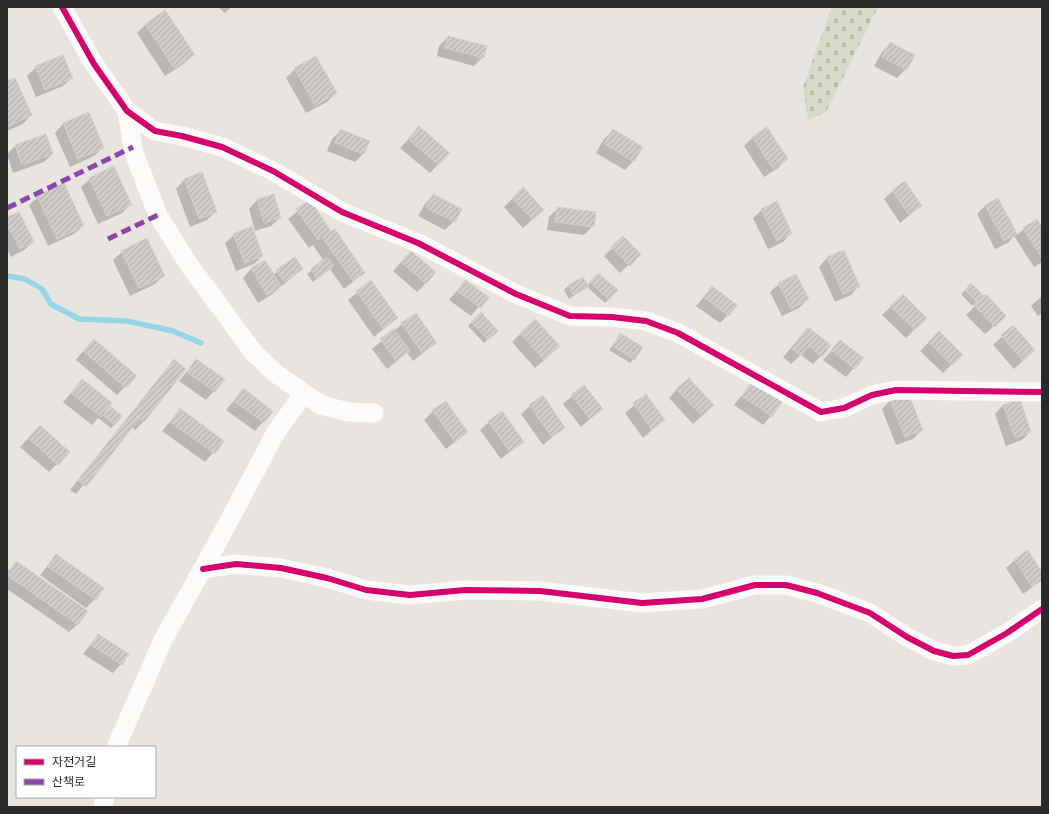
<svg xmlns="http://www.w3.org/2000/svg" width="1049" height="814" font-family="'Space Grotesk','Noto Sans KR',sans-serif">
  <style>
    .cemetery { fill: url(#cemetery-stones) }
    .shadow { fill: #0003 }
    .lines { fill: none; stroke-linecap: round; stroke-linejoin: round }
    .stream { stroke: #96d5e6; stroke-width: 5.5 }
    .building { fill: url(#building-hatch); stroke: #d3d0cc }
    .minor { stroke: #fcfbfa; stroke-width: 19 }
    .quiet { stroke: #8e44ad; stroke-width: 5; stroke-dasharray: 10 5; stroke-linecap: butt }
    .cycleway-casing { stroke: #fff; stroke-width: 8 }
    .cycleway { stroke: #d6006c; stroke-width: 6 }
  </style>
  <defs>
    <pattern id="cemetery-stones" width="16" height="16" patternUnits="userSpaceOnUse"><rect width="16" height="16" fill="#d5dbc8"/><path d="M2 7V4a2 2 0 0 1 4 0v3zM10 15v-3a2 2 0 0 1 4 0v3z" fill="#b7bcac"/></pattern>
    <pattern id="building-hatch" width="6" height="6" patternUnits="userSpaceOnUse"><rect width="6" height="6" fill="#cdcac7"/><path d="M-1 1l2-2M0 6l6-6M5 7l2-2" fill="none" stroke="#b0aeab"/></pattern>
  </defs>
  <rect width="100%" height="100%" fill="#e8e4e0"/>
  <path class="cemetery" d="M832,7H878L826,112L808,120L803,87Z"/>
  <path class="shadow" d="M218,7H231L225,13Z
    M145,25L193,55L185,63L165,76L137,33Z
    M448,37L483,57L474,66L437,56L439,46Z
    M890,43L906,69L897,78L874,66L882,52Z
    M36,67L72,78L63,86L36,97L27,76Z
    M295,69L336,93L327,102L306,113L286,78Z
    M7,83L31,115L23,124L7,131Z
    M63,124L103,147L94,156L70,167L55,133Z
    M419,128L449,153L430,173L400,148Z
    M767,128L787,159L778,168L764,177L744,146L752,138Z
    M341,130L363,154L355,162L327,151L332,139Z
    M613,130L633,161L625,170L596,153L604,139Z
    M45,135L52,154L44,162L13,173L7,154L15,146Z
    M90,179L131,204L122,213L98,224L81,187Z
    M184,180L216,211L207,220L190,227L176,189Z
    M893,191L921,206L900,223L884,199Z
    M433,195L454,221L445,230L418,216L425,204Z
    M38,197L83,226L74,234L48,246L29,205Z
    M513,198L534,218L523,228L504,207Z
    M998,199L1017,235L1024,229H1042V262L1034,267L1014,236L1008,243L995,249L977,214L985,206Z
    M257,200L280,218L271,226L255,231L249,209Z
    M310,201L331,232L364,273L344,289L330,269L313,282L307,274L324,261L313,245L309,248L288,219Z
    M557,209L593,226L584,235L547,230L549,217Z
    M762,210L791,233L783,242L768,249L753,218Z
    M7,219L33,242L24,250L11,257L7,249Z
    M234,235L262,256L254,264L236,271L225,243Z
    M623,237L640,254L620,273L604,256Z
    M843,251L859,286L851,295L835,302L819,267L827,258Z
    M122,252L164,275L155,284L130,296L113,260Z
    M294,259L302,269L271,295L258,303L243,278L251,269L265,261L273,275Z
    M402,261L426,283L417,292L393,271Z
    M594,278L609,299L605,303L587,287L569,299L564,290L568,286H587Z
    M465,281L487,297L471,316L449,300Z
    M370,282L397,318L374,337L348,300Z
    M779,284L808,299L799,308L782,316L770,292Z
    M971,285L1005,316L985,334L966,315L978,303L977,301L972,306L961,294Z
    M712,288L728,315L720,323L696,306Z
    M903,295L926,318L906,338L882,315Z
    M1042,296V313L1038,316L1031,306Z
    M535,320L550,355L535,368L512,342Z
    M472,322L493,335L484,343L468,326Z
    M402,324L435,343L413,361L407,353L387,369L372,349Z
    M1013,326L1025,359L1014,369L993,345Z
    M808,328L821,356L813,364L801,355L791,364L783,357Z
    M939,332L961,355L943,373L920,351Z
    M620,335L634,359L630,363L609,350Z
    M840,341L862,359L846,377L823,360Z
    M85,349L125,387L117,395L76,360Z
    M174,360L144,421L135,430L132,427L76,494L70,490Z
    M196,360L214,391L206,400L179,381Z
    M83,380L115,424L111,428L98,418L92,425L63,402Z
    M752,383L771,416L763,425L734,405Z
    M677,389L704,414L693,424L669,398Z
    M243,390L272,412L255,431L226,410Z
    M646,395L663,420L643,438L625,413Z
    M572,396L601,409L581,427L563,404Z
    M890,401L922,430L913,439L896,445L882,409Z
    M1003,405L1030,432L1022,440L1006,446L995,414Z
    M530,406L564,427L543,445L521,414Z
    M180,410L223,441L205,462L162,431Z
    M433,411L467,432L446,449L424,420Z
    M489,422L523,441L501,459L480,430Z
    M40,426L57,464L49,472L20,447Z
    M56,556L95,599L86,608L40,575Z
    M1015,560L1042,574V580L1023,594L1006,568Z
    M16,562L78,624L69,632L7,589V572Z
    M98,635L121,664L113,673L83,654Z"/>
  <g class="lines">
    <path class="stream" d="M7,276L25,279L42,289L51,304L79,319L127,321L173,331L201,343"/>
  </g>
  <path class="building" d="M165,10L195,55L174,68L145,24Z
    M448,36L487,46L484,58L445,48Z
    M890,42L915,55L907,70L882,57Z
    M63,55L73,78L45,90L35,66Z
    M316,56L337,93L315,106L294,68Z
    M15,78L32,115L7,127V81Z
    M89,112L104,148L78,159L63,123Z
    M419,126L450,153L439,165L408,139Z
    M767,127L788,159L773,169L752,137Z
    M340,129L370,141L364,154L335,143Z
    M613,129L643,147L634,162L604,144Z
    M46,134L53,154L22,165L15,145Z
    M114,166L132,205L107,216L89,178Z
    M202,172L217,212L199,219L184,179Z
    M905,181L922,206L909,215L892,190Z
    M64,183L84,226L57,239L37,196Z
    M523,187L544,210L533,220L512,198Z
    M274,194L281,218L264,223L257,199Z
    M433,194L462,209L455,222L426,208Z
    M998,198L1017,234L1004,241L985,205Z
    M310,200L331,231L318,240L296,209Z
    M777,201L792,233L777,241L761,209Z
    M557,207L596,212L594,227L555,222Z
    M19,212L34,242L20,249L7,224V217Z
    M1037,219L1042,227V258L1023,228Z
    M252,226L263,256L245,263L233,234Z
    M335,229L365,273L353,281L322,237Z
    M623,236L641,254L630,266L611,247Z
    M147,238L165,276L139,288L121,251Z
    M844,250L860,287L843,294L827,257Z
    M411,251L436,272L426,284L401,262Z
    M295,257L303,269L284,282L276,270Z
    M327,257L334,266L317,279L311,269Z
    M265,260L281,286L267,295L251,268Z
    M598,273L618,290L609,300L590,282Z
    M796,274L809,299L791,309L778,283Z
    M583,277L589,287L573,295L568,285Z
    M371,280L398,318L383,329L356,291Z
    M465,280L489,297L481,308L457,291Z
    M971,283L984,296L977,302L965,290Z
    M712,286L737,305L729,316L704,297Z
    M903,294L927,318L915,330L890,306Z
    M986,294L1006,316L995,327L974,305Z
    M481,312L498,331L488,340L471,322Z
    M416,313L437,343L422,353L401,323Z
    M535,319L560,346L544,360L520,333Z
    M1013,325L1035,350L1023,361L1001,335Z
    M808,327L831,345L822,357L809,346L801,356L791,348Z
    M394,329L410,351L396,361L380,339Z
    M939,331L963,355L952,365L928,342Z
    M620,333L643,347L635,360L613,346Z
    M94,339L137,376L126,388L83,351Z
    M840,340L864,358L855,369L831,350Z
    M174,359L186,369L144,422L132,412Z
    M196,359L225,379L215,392L187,372Z
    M689,378L714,405L702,416L676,389Z
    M82,379L112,403L101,417L71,393Z
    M752,381L782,402L772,417L742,396Z
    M584,385L603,409L590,419L571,395Z
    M243,388L273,411L264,423L234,401Z
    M908,393L923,430L905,437L890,400Z
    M646,394L665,420L652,430L633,403Z
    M543,395L565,428L552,437L529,405Z
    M1020,399L1031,432L1015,438L1003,405Z
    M446,401L468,432L455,442L432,410Z
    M110,406L122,416L115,425L103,415Z
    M180,408L224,441L215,454L170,422Z
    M502,411L524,442L510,452L488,421Z
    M132,412L140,418L86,487L78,480Z
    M40,425L70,452L58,465L28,438Z
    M1028,550L1042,572V580L1032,587L1014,559Z
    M56,554L104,588L96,600L47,566Z
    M16,561L88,611L78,625L7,575Z
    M98,634L129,654L122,665L91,645Z"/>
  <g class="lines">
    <path class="minor" d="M62,7L94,64L127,111L155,131L182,136L222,147L273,171L342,212L418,243L516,294L570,316L612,317L646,321L678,333L821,412L844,408L872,395L896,390L1042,392
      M127,111L134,153L158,215L187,262L254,353L275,373L321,405L348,412L374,413
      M203,569L236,564L281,568L327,578L366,590L410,595L465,590L540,591L642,603L702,599L755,585H786L817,593L870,613L907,637L934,651L953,656L968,655L1007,633L1042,609
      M116,747L163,640L222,534L276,432L304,393
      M103,807L105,797"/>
    <path class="quiet" d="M7,73H8
      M7,208L133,147
      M108,239L158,215"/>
    <defs>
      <path id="cycleway" d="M62,7L94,64L127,111L155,131L182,136L222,147L273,171L342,212L418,243L516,294L570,316L612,317L646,321L678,333L821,412L844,408L872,395L896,390L1042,392
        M203,569L236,564L281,568L327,578L366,590L410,595L465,590L540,591L642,603L702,599L755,585H786L817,593L870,613L907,637L934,651L953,656L968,655L1007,633L1042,609"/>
    </defs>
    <use href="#cycleway" class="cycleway-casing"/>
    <use href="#cycleway" class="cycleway"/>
  </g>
  <rect width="1049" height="814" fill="none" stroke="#2a2a2a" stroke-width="16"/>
  <rect x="16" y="746" width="140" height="52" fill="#ffffff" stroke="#aaaaaa"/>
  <rect x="24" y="759" width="20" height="6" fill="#d6006c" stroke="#aaaaaa"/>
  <text x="52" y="766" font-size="12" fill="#2a2a2a">자전거길</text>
  <rect x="24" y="779" width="20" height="6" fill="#8e44ad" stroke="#aaaaaa"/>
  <text x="52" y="786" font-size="12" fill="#2a2a2a">산책로</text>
</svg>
